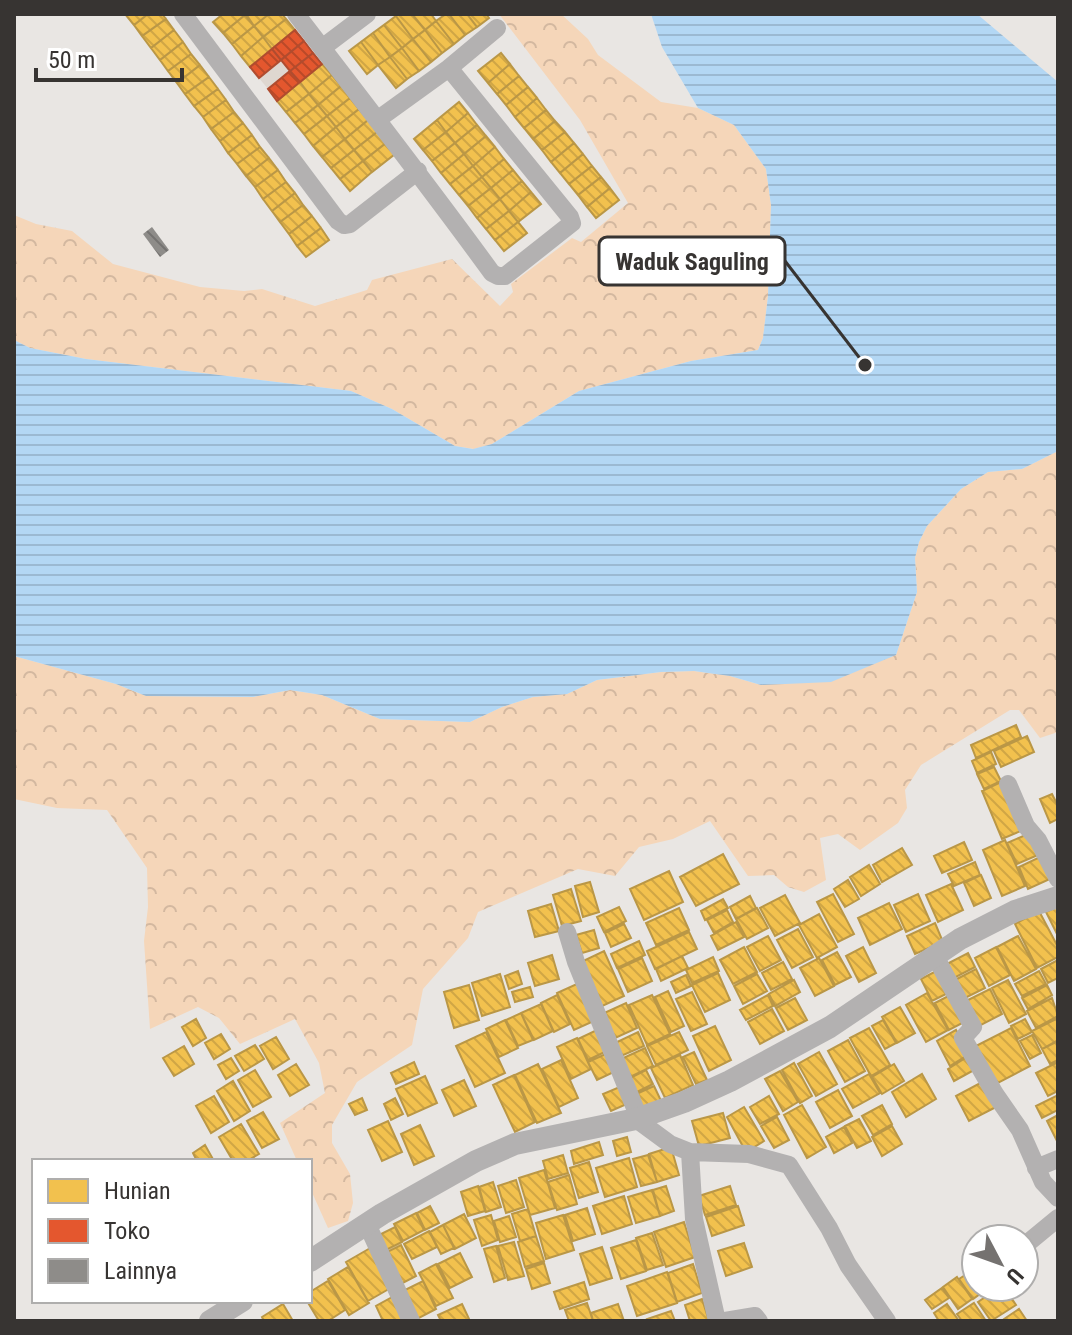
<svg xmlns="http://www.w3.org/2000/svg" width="1072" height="1335" font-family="'Roboto Condensed',sans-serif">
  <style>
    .built { fill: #dfd7d0 }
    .forest { fill: url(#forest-crowns) }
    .water { fill: url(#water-rules) }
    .homes { fill: url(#homes-back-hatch); stroke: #ba9746; stroke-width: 2 }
    .shops { fill: url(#shops-back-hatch); stroke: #b04c2f; stroke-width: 2 }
    .building { fill: url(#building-back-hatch) }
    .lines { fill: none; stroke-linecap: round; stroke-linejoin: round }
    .minor { stroke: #b3b1b1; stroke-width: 18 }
    .tertiary { stroke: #b3b1b1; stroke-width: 22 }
    .leader { fill: none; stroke: #373432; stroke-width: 3 }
    .callout-dot { fill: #373432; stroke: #fff; stroke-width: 3 }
    .callout { fill: #fff; stroke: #373432; stroke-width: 3 }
    .callout-label { font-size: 24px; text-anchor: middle; font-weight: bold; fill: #373432 }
  </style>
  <defs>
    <pattern id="forest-crowns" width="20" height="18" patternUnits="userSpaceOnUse" patternTransform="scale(2)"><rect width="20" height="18" fill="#f5d6b9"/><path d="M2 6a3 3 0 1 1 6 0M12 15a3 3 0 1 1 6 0" fill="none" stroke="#d3b8a0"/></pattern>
    <pattern id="water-rules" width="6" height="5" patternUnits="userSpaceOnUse" patternTransform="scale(2)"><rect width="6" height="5" fill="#b3d7f4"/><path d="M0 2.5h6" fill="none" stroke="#9bb9d2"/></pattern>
    <pattern id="homes-back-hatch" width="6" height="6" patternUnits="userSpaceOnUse" patternTransform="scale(2)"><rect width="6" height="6" fill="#f2c14e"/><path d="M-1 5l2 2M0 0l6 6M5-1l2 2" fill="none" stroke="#d0a645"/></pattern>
    <pattern id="shops-back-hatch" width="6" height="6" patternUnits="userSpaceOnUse" patternTransform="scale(2)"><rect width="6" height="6" fill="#e4572e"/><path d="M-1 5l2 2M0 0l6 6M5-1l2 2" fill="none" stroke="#ba4928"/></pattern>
    <pattern id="building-back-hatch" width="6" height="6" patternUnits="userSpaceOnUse" patternTransform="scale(2)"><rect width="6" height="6" fill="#8e8c89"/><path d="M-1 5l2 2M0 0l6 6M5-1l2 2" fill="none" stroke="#757371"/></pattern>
  </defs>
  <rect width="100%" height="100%" fill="#e9e6e3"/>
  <path class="built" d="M281,60L290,71L268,89L259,78Z"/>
  <path class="forest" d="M499,14H561L588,39L598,55L661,102L698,108L734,125L766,169L771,205L768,296L763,338L758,350L691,361L579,391L492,444L474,449L455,446L392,409L351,391L86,359L30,348L14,340V215L36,224L72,231L113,264L200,287L244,291L262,289L315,306L367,290L372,280L452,259L500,306L513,292L511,284L572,238L581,242L628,203L580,120Z
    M1058,451V732L1040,738L1019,710H1010L921,765L905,790L907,808L898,823L860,850L838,834L820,838L826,880L804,892L788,887L774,875L748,876L710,821L673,839L639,847L615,876L578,869L478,912L468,938L423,989L412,1045L357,1082L332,1125V1143L350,1174L353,1203L348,1221L328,1228L310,1188V1161H297L280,1123L325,1093L319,1063L295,1019L240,1044L219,1018L198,1007L150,1029L144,941L148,907L147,868L107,810L57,808L14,799V656L116,684L146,696L253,697L290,690L322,695L380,719L470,722L502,707L533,697L567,694L597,680L661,672L694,671L730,676L761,685L896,655L917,592L915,558L919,542L927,526L961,489L988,472L1022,469Z"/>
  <path class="water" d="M651,14H977L1058,82V451L1022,469L988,472L961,489L927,526L919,542L915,558L917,592L896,655L831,682L761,685L730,676L694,671L661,672L597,680L567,694L533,697L502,707L470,722L380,719L322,695L290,690L253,697L146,696L116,684L14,656V340L30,348L86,359L351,391L392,409L455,446L473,449L492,444L579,391L691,361L758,350L763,338L768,296L771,205L766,169L734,125L698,108L662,47Z"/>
  <path class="homes" d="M125,14H148L134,25Z
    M148,14H162L166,19L142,36L134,25Z
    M223,14H245V15L223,33L213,22Z
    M246,14H269L254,26Z
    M269,14H282L286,19L263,37L254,26Z
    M398,14H412L425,30L413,39L396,16Z
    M412,14H431L436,21L425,30Z
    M446,14H449L465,35L454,44L436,21Z
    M449,14H467L477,27L465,35Z
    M467,14H486L489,18L477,27Z
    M245,15L254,26L232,44L223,33Z
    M396,16L413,39L402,48L384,25Z
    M166,19L174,30L151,48L142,36Z
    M286,19L295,30L272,49L263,37Z
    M436,21L454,44L442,53L425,30Z
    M384,25L402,48L390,57L373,33Z
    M254,26L263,37L241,56L232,44Z
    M174,30L183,42L160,60L151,48Z
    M425,30L442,53L431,62L413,39Z
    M373,33L390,57L378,65L361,42Z
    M263,37L272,49L250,67L241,56Z
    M413,39L431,62L419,71L402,48Z
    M183,42L191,54L168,71L160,60Z
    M361,42L378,65L367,74L349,51Z
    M402,48L419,71L407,79L390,57Z
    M501,53L510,64L488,83L478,71Z
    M191,54L200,65L177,83L168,71Z
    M390,57L407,79L396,88L378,65Z
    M322,64L332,75L309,94L300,82Z
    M510,64L519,76L497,94L488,83Z
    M200,65L209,77L185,94L177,83Z
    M332,75L341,86L318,105L309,94Z
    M519,76L528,87L506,105L497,94Z
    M209,77L218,89L194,106L185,94Z
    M300,82L309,94L286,112L277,101Z
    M341,86L350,98L327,116L318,105Z
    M528,87L537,98L515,117L506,105Z
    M218,89L226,100L203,117L194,106Z
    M309,94L318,105L295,123L286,112Z
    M350,98L359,109L336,127L327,116Z
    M537,98L546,110L524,128L515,117Z
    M226,100L234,112L211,129L203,117Z
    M459,102L468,113L446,132L437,120Z
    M318,105L327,116L304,134L295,123Z
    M359,109L368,120L345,139L336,127Z
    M546,110L555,121L533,139L524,128Z
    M234,112L243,123L220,141L211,129Z
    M468,113L477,125L455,143L446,132Z
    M327,116L336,127L313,146L304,134Z
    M368,120L377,132L354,150L345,139Z
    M437,120L446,132L423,150L414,139Z
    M555,121L565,132L542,150L533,139Z
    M243,123L252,135L228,153L220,141Z
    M477,125L486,136L464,154L455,143Z
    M336,127L345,139L322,157L313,146Z
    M377,132L386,143L363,161L354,150Z
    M446,132L455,143L432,161L423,150Z
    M565,132L574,143L551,162L542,150Z
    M252,135L260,147L237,164L228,153Z
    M486,136L495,147L473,166L464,154Z
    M345,139L354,150L331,168L322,157Z
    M386,143L395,154L372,172L363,161Z
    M455,143L464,154L441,173L432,161Z
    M574,143L583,154L560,173L551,162Z
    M260,147L269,158L246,176L237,164Z
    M495,147L504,159L482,177L473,166Z
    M354,150L363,161L340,179L331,168Z
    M464,154L473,166L450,184L441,173Z
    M583,154L592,166L569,184L560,173Z
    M269,158L278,170L255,187L246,176Z
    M504,159L513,170L491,188L482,177Z
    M363,161L372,172L350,191L340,179Z
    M473,166L482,177L459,195L450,184Z
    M592,166L601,177L578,195L569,184Z
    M278,170L286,182L263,199L255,187Z
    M513,170L522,181L500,199L491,188Z
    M482,177L491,188L468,206L459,195Z
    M601,177L610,188L587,207L578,195Z
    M522,181L531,192L509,211L500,199Z
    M286,182L295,193L272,211L263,199Z
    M491,188L500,199L477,218L468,206Z
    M610,188L619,200L596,218L587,207Z
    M531,192L541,204L518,222L509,211Z
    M295,193L303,205L280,222L272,211Z
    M500,199L509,211L486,229L477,218Z
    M303,205L312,216L289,234L280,222Z
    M509,211L518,222L495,240L486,229Z
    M312,216L321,228L297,246L289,234Z
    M518,222L527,233L504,251L495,240Z
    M321,228L329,240L306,257L297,246Z
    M1016,725L1021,737L976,758L971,745Z
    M1027,736L1034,752L1001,767L994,751Z
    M991,752L996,764L977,773L972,761Z
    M994,767L1001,781L984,789L977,774Z
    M1001,782L1023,830L1002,839L982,791Z
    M1052,794L1058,806V819L1050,823L1040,799Z
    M1028,834L1038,855L1017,864L1007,843Z
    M1005,840L1025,886L1002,896L983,850Z
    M964,842L972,860L942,873L934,856Z
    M902,848L912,865L882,882L873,865Z
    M723,854L739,884L696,906L680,877Z
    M1042,856L1052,878L1028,889L1019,867Z
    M975,862L980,875L954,886L948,874Z
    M869,865L880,884L861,896L850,877Z
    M669,871L683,902L644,920L630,889Z
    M981,875L991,898L974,906L964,883Z
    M848,880L859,899L845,907L834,889Z
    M590,882L599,912L583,917L575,886Z
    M951,884L963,910L938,922L926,895Z
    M571,889L581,921L562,926L553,895Z
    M833,894L854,934L838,942L817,902Z
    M918,894L930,921L906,932L894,905Z
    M785,895L800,923L775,936L760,908Z
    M750,896L756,908L736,919L730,907Z
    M723,899L728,908L705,920L701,911Z
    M889,903L902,929L870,945L858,918Z
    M551,904L559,931L535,937L528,911Z
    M1058,906V936L1046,912Z
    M619,907L626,921L604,932L597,917Z
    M679,908L689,930L656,945L646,923Z
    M757,908L768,928L747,939L736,919Z
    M727,910L733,922L714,933L707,920Z
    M1039,911L1058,947V957L1037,968L1015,924Z
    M819,914L837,947L817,958L799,925Z
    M736,922L744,937L718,950L711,936Z
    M935,923L943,942L915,954L907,936Z
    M624,924L631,938L611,947L605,933Z
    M798,929L813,957L792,968L777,940Z
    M594,930L599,948L582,953L576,935Z
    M689,932L697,949L655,969L647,951Z
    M768,936L781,960L760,971L747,947Z
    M1018,936L1036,969L1014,981L997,947Z
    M639,941L645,955L617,968L611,954Z
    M744,947L757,972L733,984L720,960Z
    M863,947L876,973L859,982L846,956Z
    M996,947L1010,975L989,986L975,958Z
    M604,951L624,996L600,1007L579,963Z
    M837,952L851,977L835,985L822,960Z
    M968,953L975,967L952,979L945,965Z
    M552,955L559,979L535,986L528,963Z
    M682,956L688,968L661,981L656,969Z
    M713,957L719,971L692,983L686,970Z
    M642,958L652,981L628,992L618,969Z
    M819,958L834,986L815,996L800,968Z
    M1058,960V978L1048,983L1041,969Z
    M783,962L792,979L771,990L762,973Z
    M940,969L952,991L932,1001L921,979Z
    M976,969L985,988L965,998L955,980Z
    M518,971L522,984L509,989L505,976Z
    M1039,971L1046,984L1022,996L1015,984Z
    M718,973L730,1000L705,1012L692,985Z
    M500,974L510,1007L482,1016L472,983Z
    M757,974L767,991L743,1004L734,986Z
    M686,975L691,986L676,993L671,982Z
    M794,980L800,992L775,1006L769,994Z
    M1008,980L1026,1014L1009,1023L992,988Z
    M579,983L596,1020L574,1030L557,993Z
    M469,985L479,1020L454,1028L444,992Z
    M1047,985L1052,995L1028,1009L1022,998Z
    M530,987L533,997L515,1002L512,992Z
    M990,989L1002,1014L979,1026L966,1001Z
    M668,991L684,1026L671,1032L655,997Z
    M692,992L707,1024L691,1031L676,999Z
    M927,993L948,1030L926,1042L906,1005Z
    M954,993L968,1020L949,1030L935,1003Z
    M557,995L570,1024L554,1032L541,1003Z
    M652,995L670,1034L647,1045L629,1005Z
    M768,995L773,1006L746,1020L740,1010Z
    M795,998L807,1020L788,1030L776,1008Z
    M1052,998L1058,1016L1036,1028L1027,1011Z
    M626,1003L637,1028L613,1039L602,1014Z
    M541,1004L553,1031L534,1040L521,1013Z
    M900,1007L915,1033L897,1043L882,1017Z
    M772,1009L784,1031L760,1044L748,1022Z
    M521,1013L533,1040L518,1046L506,1020Z
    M1058,1018V1040L1042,1049L1032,1031Z
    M196,1019L206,1038L193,1046L182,1027Z
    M1025,1019L1032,1032L1018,1039L1011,1026Z
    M505,1020L518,1048L499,1057L486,1029Z
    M883,1020L896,1043L885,1049L872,1026Z
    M715,1026L731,1060L709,1071L693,1036Z
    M601,1028L611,1049L588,1060L578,1039Z
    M869,1028L890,1065L871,1076L850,1038Z
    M1011,1028L1030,1066L994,1085L974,1047Z
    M956,1030L969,1054L950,1066L937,1041Z
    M486,1032L505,1073L475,1087L456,1046Z
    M638,1032L644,1046L621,1056L615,1043Z
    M679,1032L688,1050L656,1065L647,1046Z
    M221,1034L230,1049L214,1059L205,1043Z
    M1032,1035L1041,1053L1030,1059L1020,1041Z
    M276,1037L289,1059L273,1069L260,1046Z
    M577,1038L591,1069L571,1079L557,1047Z
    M848,1040L865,1071L845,1082L828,1051Z
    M1058,1041V1060L1050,1064L1042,1049Z
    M255,1045L264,1059L244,1071L235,1056Z
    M184,1046L194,1064L174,1076L163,1058Z
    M645,1048L653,1066L628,1078L619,1060Z
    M610,1052L618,1070L597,1080L588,1062Z
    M694,1052L707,1080L696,1084L683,1057Z
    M819,1052L837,1084L816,1096L798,1064Z
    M680,1055L693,1085L665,1098L651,1068Z
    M967,1057L974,1070L954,1081L948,1069Z
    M231,1058L239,1071L226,1079L218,1065Z
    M561,1060L578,1098L559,1107L542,1069Z
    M414,1062L419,1074L396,1084L391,1073Z
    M1058,1062V1091L1048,1096L1036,1073Z
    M794,1063L812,1096L800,1103L782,1070Z
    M296,1064L309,1085L290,1096L278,1075Z
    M538,1064L561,1113L537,1123L515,1075Z
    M894,1064L904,1081L882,1094L872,1077Z
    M255,1070L271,1097L253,1107L238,1080Z
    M646,1070L653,1084L635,1093L628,1079Z
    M780,1071L798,1102L783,1111L765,1079Z
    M869,1074L880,1093L853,1108L842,1089Z
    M922,1074L936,1099L906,1117L892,1092Z
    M514,1075L535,1122L515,1132L493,1085Z
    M425,1076L437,1103L408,1116L396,1089Z
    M464,1080L476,1106L454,1116L442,1090Z
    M233,1081L250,1111L234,1121L217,1091Z
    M982,1082L996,1107L969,1121L956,1096Z
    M622,1086L629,1103L611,1111L603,1094Z
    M654,1086L663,1105L642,1114L634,1095Z
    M838,1090L852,1116L830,1128L816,1102Z
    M1058,1095V1110L1042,1118L1036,1106Z
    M214,1096L229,1122L211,1133L196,1106Z
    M769,1096L779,1114L760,1124L750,1107Z
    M362,1098L367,1110L355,1115L349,1104Z
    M395,1098L403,1114L391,1120L384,1104Z
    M802,1105L826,1147L807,1158L784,1115Z
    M882,1105L892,1124L873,1135L862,1116Z
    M744,1107L764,1141L746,1152L727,1117Z
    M263,1112L279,1139L262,1148L247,1121Z
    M723,1113L730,1138L699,1146L692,1121Z
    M1058,1115V1143L1047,1121Z
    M777,1117L789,1140L774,1148L761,1126Z
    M859,1119L871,1141L857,1148L845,1126Z
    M388,1121L402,1152L382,1161L368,1130Z
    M241,1124L259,1154L247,1161H233L219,1137Z
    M420,1125L434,1156L414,1165L401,1134Z
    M892,1126L902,1144L882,1156L872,1137Z
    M844,1127L852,1143L834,1153L826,1137Z
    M627,1137L631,1152L617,1156L613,1141Z
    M599,1142L603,1155L574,1164L571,1151Z
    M205,1145L214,1161H197L193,1153Z
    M671,1147L679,1175L657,1182L649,1154Z
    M563,1155L568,1173L548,1179L543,1161Z
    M648,1155L657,1182L641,1186L633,1159Z
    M629,1158L637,1187L605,1197L596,1168Z
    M589,1162L598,1192L579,1198L570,1168Z
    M544,1170L555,1208L530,1215L519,1178Z
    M569,1175L577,1204L557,1210L548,1182Z
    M516,1180L524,1207L506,1213L498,1186Z
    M493,1182L501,1207L486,1212L479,1187Z
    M478,1186L485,1211L468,1216L461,1192Z
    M666,1186L674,1211L660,1216L653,1190Z
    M730,1186L736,1205L705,1215L699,1196Z
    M652,1190L660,1216L636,1223L628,1197Z
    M624,1196L632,1224L602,1234L593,1206Z
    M430,1206L439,1223L425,1230L417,1213Z
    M738,1206L744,1225L712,1236L706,1217Z
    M587,1208L595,1234L573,1241L565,1215Z
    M528,1209L536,1236L520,1241L512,1214Z
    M416,1213L424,1230L403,1241L394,1224Z
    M464,1214L476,1238L455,1249L443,1225Z
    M491,1215L498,1240L482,1246L474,1220Z
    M563,1215L574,1250L546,1259L536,1223Z
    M509,1216L516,1237L500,1242L494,1221Z
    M684,1222L695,1257L666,1267L654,1232Z
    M443,1225L454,1248L441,1254L430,1232Z
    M395,1227L402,1242L382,1252L375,1237Z
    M429,1231L437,1247L412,1259L404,1244Z
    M652,1233L663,1265L647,1270L636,1238Z
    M536,1236L544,1261L525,1267L518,1242Z
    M636,1240L646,1271L621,1279L611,1248Z
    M514,1242L524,1276L508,1280L498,1246Z
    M744,1243L752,1267L726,1276L718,1251Z
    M401,1245L416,1276L399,1285L383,1254Z
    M496,1246L505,1278L494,1282L484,1249Z
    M372,1247L394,1286L368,1301L346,1262Z
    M602,1247L612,1278L590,1285L580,1254Z
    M460,1253L472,1277L450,1288L438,1264Z
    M544,1263L550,1283L532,1289L526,1269Z
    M436,1264L453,1298L436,1306L419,1273Z
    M693,1264L702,1293L677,1302L668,1273Z
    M348,1267L369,1303L349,1315L328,1279Z
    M667,1272L677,1303L637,1316L627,1286Z
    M970,1272L976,1280V1287H981L984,1291L973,1299L959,1279Z
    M957,1277L972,1299L958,1309L943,1287Z
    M328,1281L345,1310L328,1321H319L307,1301H310V1292Z
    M423,1281L436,1309L417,1319L403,1291Z
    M584,1282L589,1299L560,1309L554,1292Z
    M1000,1287H1004L1016,1305L991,1321L978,1302Z
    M942,1288L949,1298L932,1309L925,1300Z
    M394,1296L407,1321H383L376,1306Z
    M702,1299L709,1321H690L685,1305Z
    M587,1303L593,1321H569L565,1310Z
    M974,1303L986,1321H962L957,1314Z
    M283,1304L293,1321H264L262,1317Z
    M462,1304L470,1321H441L438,1315Z
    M618,1304L624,1321H593L591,1313Z
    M947,1304L959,1321H939L934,1313Z
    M1019,1309L1027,1321H1005L1004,1319Z
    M671,1311L675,1321H648L647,1319Z"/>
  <path class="shops" d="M295,30L304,41L281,60L272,49Z
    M304,41L313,53L290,71L281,60Z
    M272,49L281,60L259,78L250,67Z
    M313,53L322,64L300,82L290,71Z
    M290,71L300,82L277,101L268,89Z"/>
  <path class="building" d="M152,227L169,250L160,257L143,234Z"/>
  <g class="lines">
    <path class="minor" d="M183,14L338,221L344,225L350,224L418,171
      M296,14C362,100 428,185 492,273L498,276H505L572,223L570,217L449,68L377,120
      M322,48L367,14
      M449,68L497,28
      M1008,784L1026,826L1038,840L1058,879
      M567,932L576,962L639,1118
      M935,956L973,1027L963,1038L995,1094L1020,1130L1043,1182L1058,1198
      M636,1119L670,1144L690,1152L749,1154L789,1165L829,1228L848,1265L887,1321
      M690,1152L694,1219L717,1321
      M1036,1168L1058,1159
      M367,1224L411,1321
      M1024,1246L1058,1218
      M725,1321L755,1316L759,1321"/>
    <path class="tertiary" d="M310,1261L382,1214L476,1161L515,1144L636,1119L684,1102L730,1081L830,1027L960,939L1015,911L1058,897
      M210,1321L242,1301"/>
  </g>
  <path class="leader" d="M865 365L785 261"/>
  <circle class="callout-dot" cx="865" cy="365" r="8"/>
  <rect class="callout" x="599" y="237" width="186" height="48" rx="8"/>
  <g class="callout-label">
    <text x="692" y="270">Waduk Saguling</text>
  </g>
  <rect width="1072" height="1335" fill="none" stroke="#373432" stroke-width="32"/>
  <rect x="32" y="1159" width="280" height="144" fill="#ffffff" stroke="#afaead" stroke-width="2"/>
  <rect x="48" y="1179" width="40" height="24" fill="#f2c14e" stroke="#afaead" stroke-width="2"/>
  <text x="104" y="1199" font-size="24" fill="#373432">Hunian</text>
  <rect x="48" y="1219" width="40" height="24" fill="#e4572e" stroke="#afaead" stroke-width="2"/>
  <text x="104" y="1239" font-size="24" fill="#373432">Toko</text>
  <rect x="48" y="1259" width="40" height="24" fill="#8e8c89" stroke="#afaead" stroke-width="2"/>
  <text x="104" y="1279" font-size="24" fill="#373432">Lainnya</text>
  <g transform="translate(1000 1263) rotate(131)"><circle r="38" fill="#ffffff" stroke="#afaead" stroke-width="2"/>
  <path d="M0-6L14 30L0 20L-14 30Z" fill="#757270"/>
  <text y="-12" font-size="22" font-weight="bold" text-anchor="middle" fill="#373432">U</text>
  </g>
  <path d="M36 68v12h146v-12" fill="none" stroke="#373432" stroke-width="4"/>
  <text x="48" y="68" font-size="24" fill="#373432" stroke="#ffffff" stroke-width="6" paint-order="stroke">50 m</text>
</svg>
